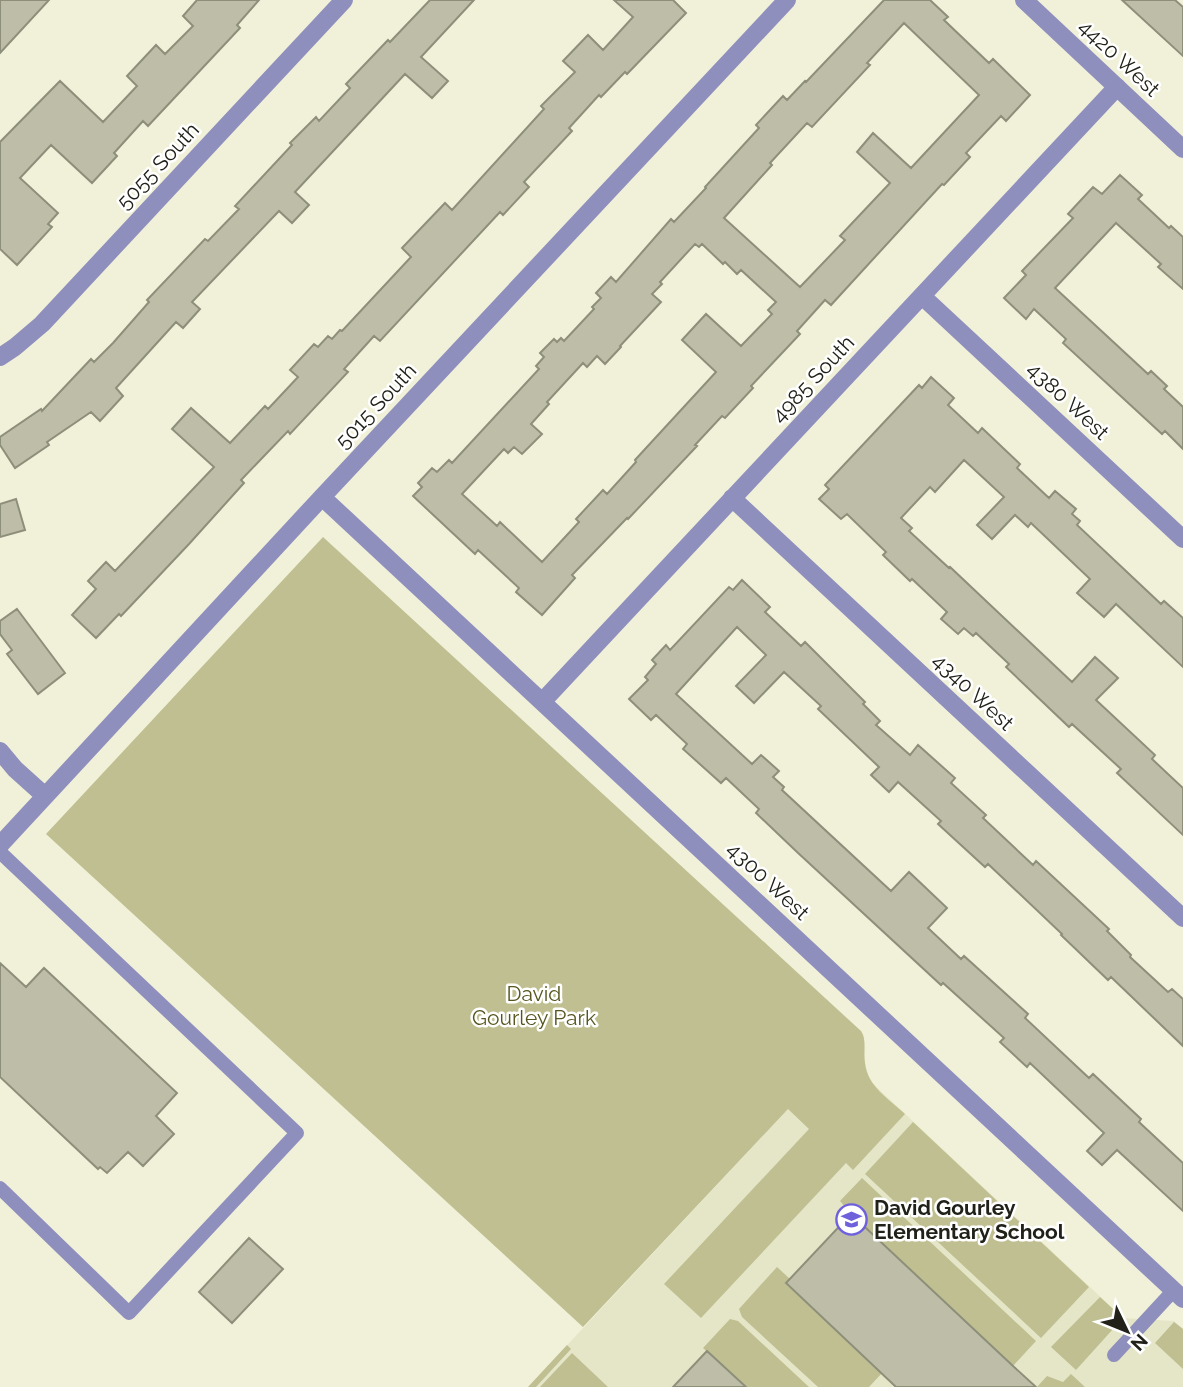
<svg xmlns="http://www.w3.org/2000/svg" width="1183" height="1387" font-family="Raleway,sans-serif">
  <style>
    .built { fill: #e5e6c7 }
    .green { fill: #bfbf91 }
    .building { fill: #bebea8; stroke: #8e8f7a; stroke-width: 2; fill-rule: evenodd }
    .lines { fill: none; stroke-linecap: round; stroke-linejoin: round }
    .service { stroke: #8f8fbe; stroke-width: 14 }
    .minor { stroke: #8f8fbe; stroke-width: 18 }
    .tertiary { stroke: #8f8fbe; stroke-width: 18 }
    .labels { text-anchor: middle; stroke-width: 5; stroke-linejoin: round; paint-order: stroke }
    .street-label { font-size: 21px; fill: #212119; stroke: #fff }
    .park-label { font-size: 21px; fill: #575620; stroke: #fff }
    .poi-label { font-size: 21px; font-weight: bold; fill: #212119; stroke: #fff; text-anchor: start }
  </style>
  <rect width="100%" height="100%" fill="#f1f1da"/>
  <path class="built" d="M861,1031L864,1036L865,1063L870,1081L1123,1318L1174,1321L1183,1329V1387H528Z"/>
  <path class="green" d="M323,537L861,1031C867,1040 863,1052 865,1063C867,1086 890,1100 905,1114L853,1170L846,1163L701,1318L664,1284L809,1129L788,1109L583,1327L46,834Z
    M913,1122L1089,1287L1041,1338L865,1174Z
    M862,1178L1036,1341L1013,1366L851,1214L840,1201Z
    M777,1267L790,1279L786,1284L882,1373L869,1387H818L742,1317L739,1309Z
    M1100,1297L1123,1318L1076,1370L1051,1347Z
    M730,1319L738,1321L809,1387H746L703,1348Z
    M1174,1322L1183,1329V1369L1155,1343Z
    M567,1345L571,1349L536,1387H528Z
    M572,1353L608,1387H540Z
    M1071,1374L1085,1387H1037L1047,1376L1063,1382Z"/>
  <path class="building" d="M0,0H49L0,53Z
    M197,0H259L237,25L240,28L148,126L143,121L114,153L117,156L92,183L51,145L20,178L58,213L48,224L52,227L17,265L0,249V142L60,81L103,122L137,86L127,76L156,45L165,54L193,26L183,16Z
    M430,0H474L421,57L448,81L432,98L405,74L295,192L309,205L292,223L279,211L192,302L200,309L183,328L176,322L116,388L123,396L100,421L91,412L47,442L49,445L15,468L0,445V437L41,409L42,411L91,359L94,362L113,343L149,302L147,300L205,239L208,241L239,209L235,206L292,145L290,143L316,117L319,121L350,88L346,84L388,40L390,42Z
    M614,0H673L686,13L627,74L625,72L601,97L599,95L569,128L572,131L524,182L529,187L503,215L500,212L380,341L374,336L344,369L348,372L290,434L288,431L241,480L244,483L189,544L121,616L119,614L96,638L72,615L96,589L88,581L106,562L115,571L214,467L172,429L191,408L230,443L265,406L268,409L298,377L290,370L314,344L318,347L328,336L332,339L340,330L342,331L411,257L402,248L445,203L452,210L544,109L541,106L575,72L563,61L588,35L603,50L633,17Z
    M884,0H930L948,17L944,20L989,63L993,59L1030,95L1006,121L1001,116L966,153L970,157L944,185L942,184L831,305L825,300L797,331L800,334L751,386L753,388L725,418L722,416L695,445L697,446L628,519L627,518L572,575L575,578L542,615L516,592L519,588L478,550L475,554L413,496L422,487L418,483L432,468L437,472L449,460L452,463L539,369L536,366L544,357L540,353L554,339L557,342L561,338L564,341L594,309L592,307L601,298L596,293L611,277L616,282L671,219L674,222L706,188L705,187L759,128L756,125L783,96L787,100L805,81L806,82ZM904,23L979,95L911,168L873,133L857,152L890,183L840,236L845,240L800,287L724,218L772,165L770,163L807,123L812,127L870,65L867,63ZM695,244L699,247L702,244L723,264L725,262L737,274L741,270L776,302L768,310L772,314L741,346L706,314L682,340L716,372L635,460L636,462L607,494L603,490L576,519L579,522L542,562L500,522L497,526L462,494L504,449L508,453L514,447L522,454L542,434L531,424L549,404L547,402L583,363L587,367L597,356L605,364L621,347L620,346L661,302L652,294L662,284L660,282Z
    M1122,0H1175L1183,7V56Z
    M1120,175L1142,195L1138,199L1169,228L1171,226L1183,237V289L1158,267L1161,264L1116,223L1055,288L1148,374L1151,371L1167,386L1164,389L1183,407V449L1165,431L1162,434L1063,343L1066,339L1034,309L1026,319L1004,298L1026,275L1022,271L1073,218L1068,214L1093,187L1102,194Z
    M931,377L954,398L948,405L978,433L982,428L1020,464L1017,468L1049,498L1055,491L1076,509L1072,514L1080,521L1077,525L1161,604L1164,601L1183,618V667L1116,604L1104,617L1077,593L1090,579L1031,523L1028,527L1015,515L992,539L977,525L1004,497L964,460L935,492L930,487L901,518L912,528L909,531L949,568L950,567L1072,682L1095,657L1118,678L1096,700L1155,755L1152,759L1183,788V835L1117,773L1121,769L1072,724L1069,727L1006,667L1009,664L976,633L973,636L964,628L958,634L941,619L947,612L912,579L910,581L883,555L886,552L847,514L841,519L819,499L829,489L825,485L919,385L922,388Z
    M16,499L25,530L0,537V504Z
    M742,580L770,607L765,612L801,646L805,642L865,702L863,704L880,721L876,725L910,755L918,745L955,778L951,783L986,815L983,818L1033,865L1036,861L1109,929L1107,931L1131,955L1130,957L1168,992L1172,989L1183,999V1046L1111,977L1108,980L1061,935L1062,934L988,864L985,867L938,824L941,821L898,782L889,792L871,775L879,767L818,709L821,706L784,672L754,703L736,686L766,655L737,627L676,694L752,764L761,755L779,771L773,777L784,787L782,790L891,891L909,872L947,908L928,928L961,959L964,956L1028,1014L1025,1018L1089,1078L1093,1074L1141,1119L1139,1122L1183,1163V1211L1117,1150L1102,1165L1087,1151L1104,1133L1030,1063L1027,1067L1000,1042L1004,1038L943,983L941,985L797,852L756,813L759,809L726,778L721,783L683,749L687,744L656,715L651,720L629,699L648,680L645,677L656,664L652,660L666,645L670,650L729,587L733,590Z
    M17,609L65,673L38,694L7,654L12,650L0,634V621Z
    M0,963L26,987L44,968L177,1093L156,1116L174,1134L143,1166L128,1152L107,1173L100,1167L98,1169L0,1077Z
    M851,1214L1013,1366L1036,1387H896L786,1283Z
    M249,1238L283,1269L232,1323L199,1292Z
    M707,1351L746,1387H673Z"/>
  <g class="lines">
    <path class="service" d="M0,852L297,1133L129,1313L0,1188
      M1114,1355L1174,1290"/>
    <path class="minor" d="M922,296L1183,539
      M0,357L15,347L42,324L344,0
      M322,497L1183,1299
      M732,498L1183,918
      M542,702L1117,87
      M0,751L15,769L45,796
      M0,845L322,497L787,0"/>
    <path class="tertiary" d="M1024,0L1183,149"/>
  </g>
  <defs>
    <symbol id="school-ring" viewBox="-11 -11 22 22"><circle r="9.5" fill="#fff" stroke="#6e61db" stroke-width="1.5"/><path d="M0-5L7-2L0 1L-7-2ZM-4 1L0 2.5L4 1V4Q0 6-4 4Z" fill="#6e61db"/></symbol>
  </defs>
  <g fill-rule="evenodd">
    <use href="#school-ring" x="834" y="1202" width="35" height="35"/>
  </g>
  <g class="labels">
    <g class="street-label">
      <text transform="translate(1119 58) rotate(43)" y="7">4420 West</text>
      <text transform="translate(158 166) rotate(-47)" y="7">5055 South</text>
      <text transform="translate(813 379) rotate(-47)" y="7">4985 South</text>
      <text transform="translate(1068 401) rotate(43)" y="7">4380 West</text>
      <text transform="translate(376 406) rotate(-47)" y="7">5015 South</text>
      <text transform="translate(973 692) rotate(43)" y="7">4340 West</text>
      <text transform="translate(768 881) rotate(43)" y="7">4300 West</text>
    </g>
    <g class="park-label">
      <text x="534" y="1001">David<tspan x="534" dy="24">Gourley Park</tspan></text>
    </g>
    <g class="poi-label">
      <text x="874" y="1215">David Gourley<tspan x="874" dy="24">Elementary School</tspan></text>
    </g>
  </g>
  <g transform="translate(1127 1331) rotate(133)" stroke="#ffffff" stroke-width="5" paint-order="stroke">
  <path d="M0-5L12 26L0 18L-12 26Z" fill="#212119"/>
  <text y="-10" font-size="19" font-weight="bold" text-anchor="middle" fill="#212119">N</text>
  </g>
</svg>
